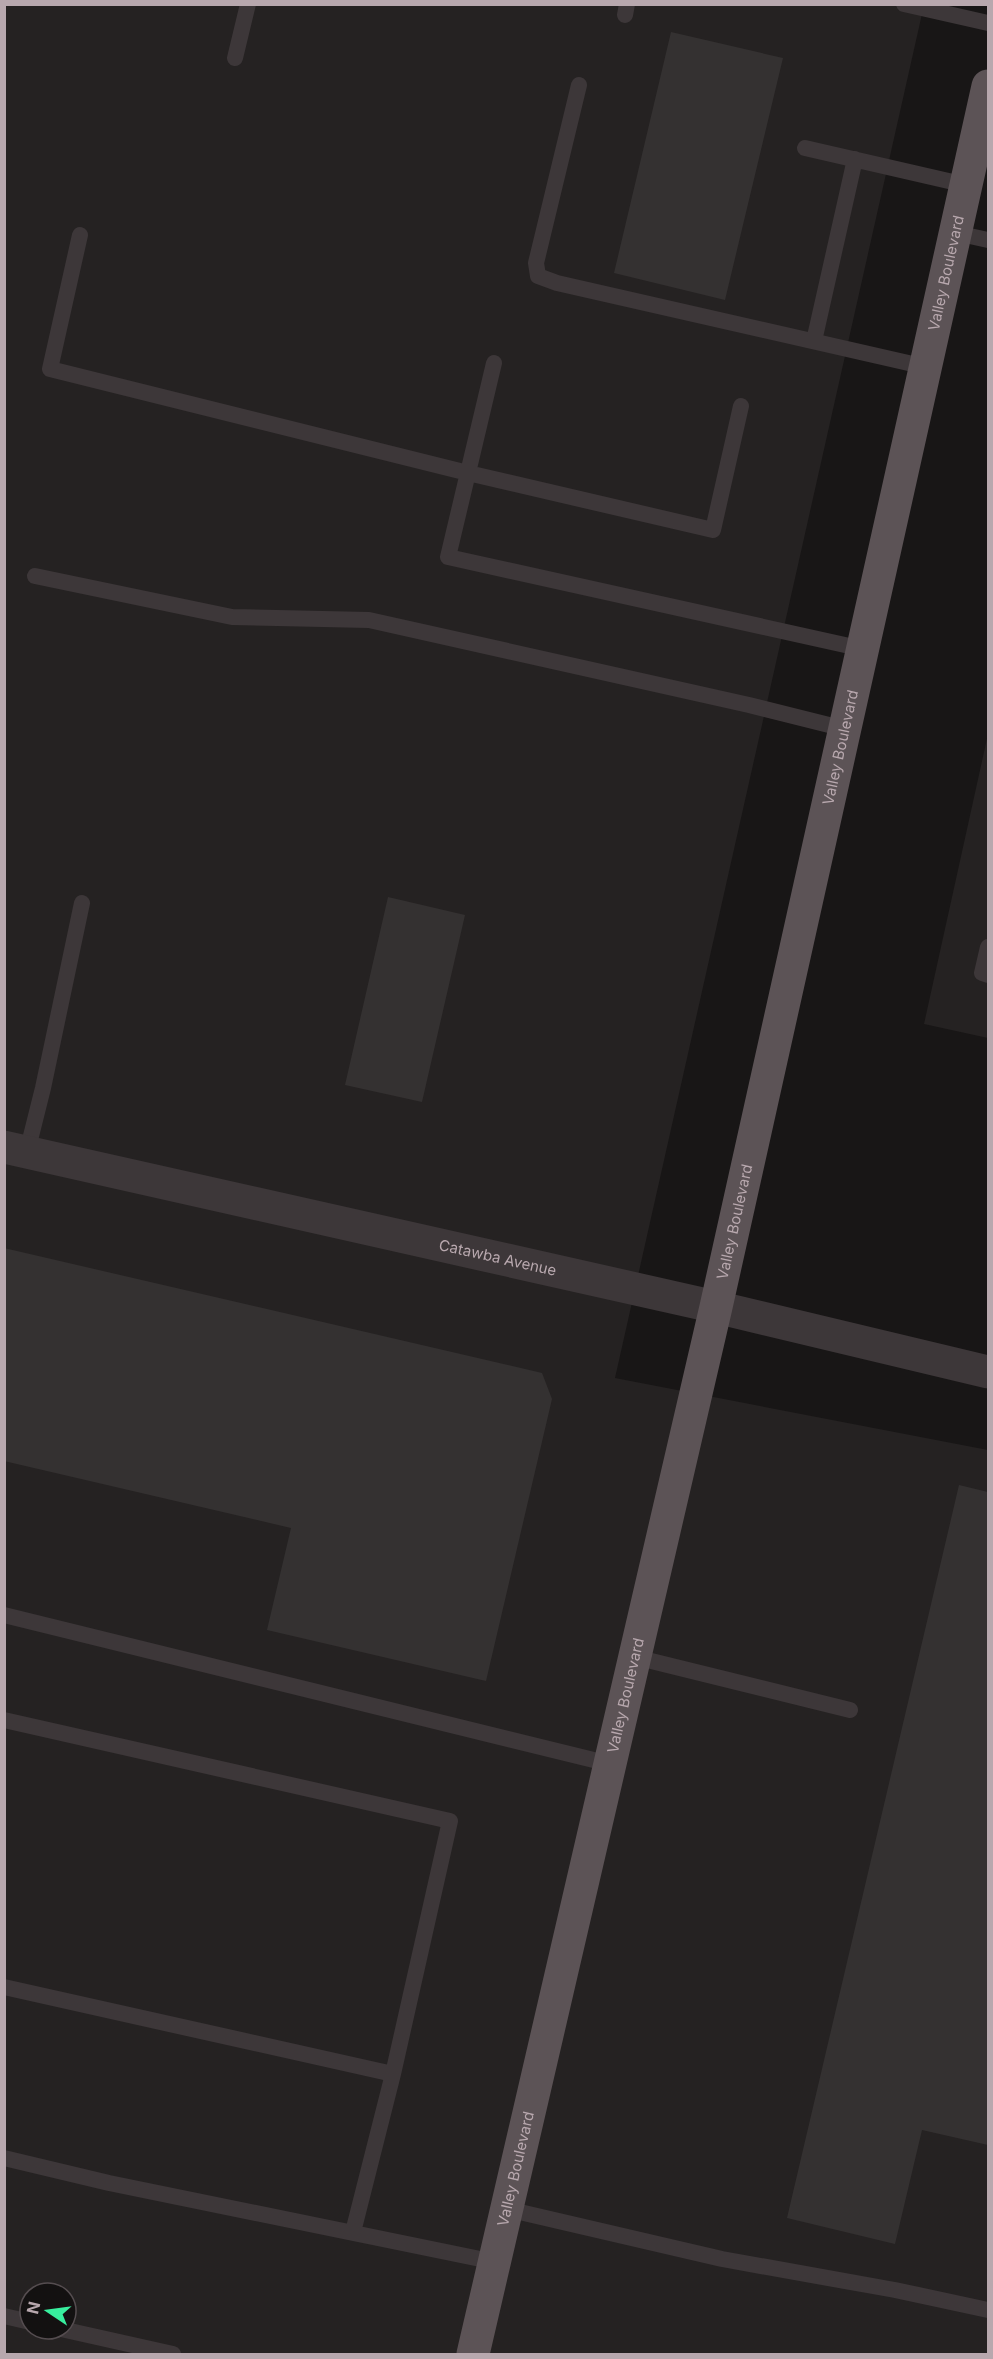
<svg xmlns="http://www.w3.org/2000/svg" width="993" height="2359" font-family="Inter,sans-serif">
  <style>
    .built { fill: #252222; fill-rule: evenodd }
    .building { fill: #343131 }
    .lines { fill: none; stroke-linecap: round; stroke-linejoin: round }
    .service { stroke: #3d3739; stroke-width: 16 }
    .minor { stroke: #3d3739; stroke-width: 33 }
    .tertiary { stroke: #3d3739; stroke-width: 33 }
    .primary { stroke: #5c5356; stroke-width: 33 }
    .labels { text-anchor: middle; stroke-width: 6; stroke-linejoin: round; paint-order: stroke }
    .street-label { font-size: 15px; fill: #b8a8ae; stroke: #131111 }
  </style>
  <rect width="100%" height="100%" fill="#181616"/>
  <path class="built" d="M5,5H924L615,1378L988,1450V2354H5ZM30,2293H66V2329H30Z
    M988,734V1038L924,1024Z"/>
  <path class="building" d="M671,32L783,58L725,300L614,273Z
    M388,897L465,915L422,1102L345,1085Z
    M4,1248L542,1373L552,1399L486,1681L267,1630L291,1528L4,1461Z
    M959,1485L988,1492V2145L922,2130L895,2244L787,2218Z"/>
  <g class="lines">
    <path class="service" d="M904,4L988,23
      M625,15L627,4
      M235,58L248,4
      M579,85L536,263L538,276L557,283L926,367
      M805,148L966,185
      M956,233L988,240
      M80,235L50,369L468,473L713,530L741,406
      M814,341L855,159
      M494,363L448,557L863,649
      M35,576L232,617L369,620L749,705L845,729
      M988,947L982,973L988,975
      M27,1152L43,1088L82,903
      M4,1615L610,1764
      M635,1657L850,1710
      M4,1720L450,1821L393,2074L4,1987
      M4,2158L109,2183L495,2262
      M507,2209L722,2259L895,2290L988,2310
      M353,2232L393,2074
      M4,2316L30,2322
      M61,2329L173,2354"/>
    <path class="minor" d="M716,1307L988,1372"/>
    <path class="tertiary" id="s1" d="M4,1147L716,1307"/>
    <path class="primary" id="s2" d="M473,2354L716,1307L988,86"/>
  </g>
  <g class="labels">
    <g class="street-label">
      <text dy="5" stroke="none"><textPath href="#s2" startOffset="2134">Valley Boulevard</textPath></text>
      <text dy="5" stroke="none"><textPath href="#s2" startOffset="1648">Valley Boulevard</textPath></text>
      <text dy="5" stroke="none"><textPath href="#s2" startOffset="1162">Valley Boulevard</textPath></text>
      <text dy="5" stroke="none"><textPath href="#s1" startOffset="506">Catawba Avenue</textPath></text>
      <text dy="5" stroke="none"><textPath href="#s2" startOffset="676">Valley Boulevard</textPath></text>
      <text dy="5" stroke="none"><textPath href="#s2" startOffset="190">Valley Boulevard</textPath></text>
    </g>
  </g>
  <rect width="993" height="2359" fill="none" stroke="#b8a8ae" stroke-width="12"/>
  <g transform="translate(48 2311) rotate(283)"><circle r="28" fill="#131111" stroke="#554d50" stroke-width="1.5"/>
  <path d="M0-4.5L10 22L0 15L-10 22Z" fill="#38ee9e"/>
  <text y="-9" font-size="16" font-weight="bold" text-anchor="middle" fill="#b8a8ae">N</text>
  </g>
</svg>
